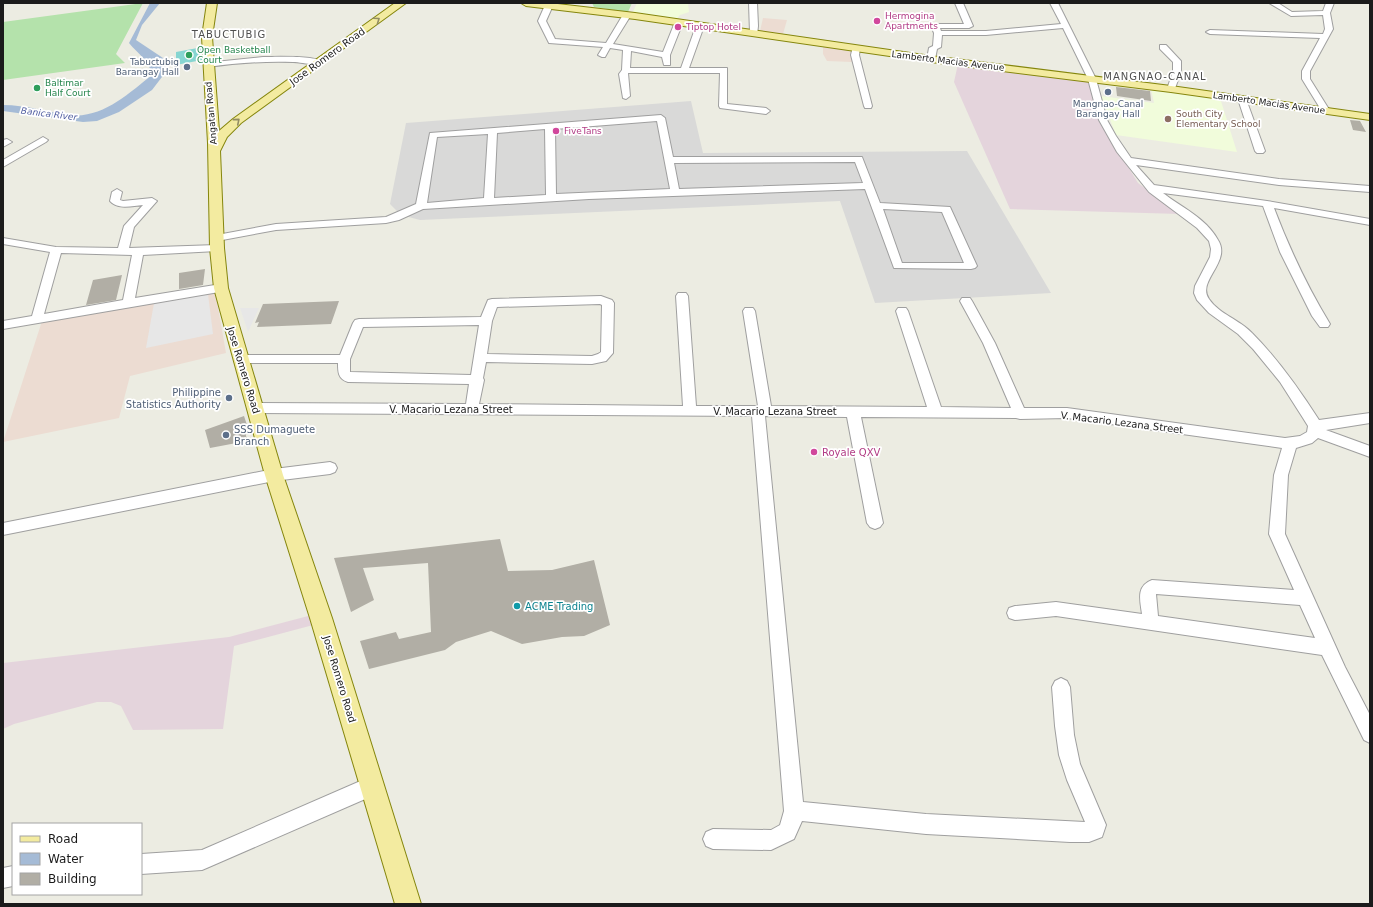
<svg xmlns="http://www.w3.org/2000/svg" width="1373" height="907" font-family="'DejaVu Sans',sans-serif">
  <style>
    .residential { fill: #d9d9d8 }
    .commercial { fill: #ecdcd2 }
    .industrial { fill: #e4d4dc }
    .education { fill: #f1fcdb }
    .grass { fill: #b4e2ab }
    .pitch { fill: #86d5d1 }
    .parking { fill: #e7e7e7 }
    .water { fill: #a5bbd6 }
    .building { fill: #b1aea5 }
    .lines { fill: none; stroke-linecap: round; stroke-linejoin: round }
    .minor-casing { stroke: #9f9f9f; stroke-width: 2 }
    .major-casing { stroke: #85860d; stroke-width: 2 }
    .minor { fill: #fff; fill-rule: evenodd }
    .major { fill: #f3eba0; fill-rule: evenodd }
    .oneway { stroke: #928d64 }
    .hotel-dot { fill: #d1479c; stroke: #fff; stroke-width: 1.5 }
    .leisure-dot { fill: #2e9e5b; stroke: #fff; stroke-width: 1.5 }
    .service-dot { fill: #5c6f8a; stroke: #fff; stroke-width: 1.5 }
    .education-dot { fill: #8d6e63; stroke: #fff; stroke-width: 1.5 }
    .culture-dot { fill: #0f9aa8; stroke: #fff; stroke-width: 1.5 }
    .labels { text-anchor: middle; stroke-width: 3.5; stroke-linejoin: round; paint-order: stroke }
    .far-hotel-label { font-size: 9px; fill: #b23c85; stroke: #fff; text-anchor: start }
    .far-leisure-label { font-size: 9px; fill: #27864d; stroke: #fff; text-anchor: start }
    .far-street-label { font-size: 9px; fill: #1b1b1b; stroke: #fff }
    .far-service-label { font-size: 9px; fill: #4e5e75; stroke: #fff; text-anchor: end }
    .far-water-label { font-size: 9px; font-style: italic; fill: #515ea1; stroke: #fff }
    .far-education-label { font-size: 9px; fill: #785e54; stroke: #fff; text-anchor: start }
    .far-quarter-label { font-size: 10px; letter-spacing: 1px; fill: #4e4e4e; stroke: #fff }
    .street-label { font-size: 10px; fill: #1b1b1b; stroke: #fff }
    .service-label { font-size: 10px; fill: #4e5e75; stroke: #fff; text-anchor: end }
    .hotel-label { font-size: 10px; fill: #b23c85; stroke: #fff; text-anchor: start }
    .culture-label { font-size: 10px; fill: #0d838f; stroke: #fff; text-anchor: start }
  </style>
  <rect width="100%" height="100%" fill="#ecece2"/>
  <path class="residential" d="M691,101L703,153L967,151L1051,293L875,303L840,201L420,220L401,215L390,204L406,123Z"/>
  <path class="commercial" d="M763,18L787,20L783,34L760,31Z
    M823,45L850,48L853,53L852,62L827,61L823,54Z
    M215,290L226,353L130,376L119,418L3,442L42,321Z"/>
  <path class="industrial" d="M958,64L1088,81L1101,123L1138,183L1180,214L1010,209L954,82Z
    M312,615L317,624L234,646L223,729L133,730L121,706L111,702H97L14,724L3,729V663L229,637Z"/>
  <path class="education" d="M637,3H688L689,12L680,15L676,20L632,14Z
    M1151,89L1220,98L1237,152L1116,135L1101,96L1154,103Z"/>
  <path class="grass" d="M143,3L116,54L125,63L3,80V22Z
    M592,3H632L628,12L594,7Z"/>
  <path class="pitch" d="M203,47L202,60L176,65V52Z"/>
  <path class="parking" d="M208,294L213,334L146,348L154,303Z
    M240,308H259L248,332Z"/>
  <path class="water" d="M150,3H160L142,25L136,40L166,60L165,73L152,90L119,112L97,121L83,122L3,111V105C26,105 48,112 70,115C102,119 129,93 152,75C149,60 138,54 129,43Z"/>
  <path class="building" d="M1116,87L1150,91L1151,101L1117,96Z
    M1350,120L1360,121L1366,132L1353,130Z
    M205,269L203,285L179,289V273Z
    M122,275L116,300L86,305L93,280Z
    M339,301L331,324L257,327L259,322L255,323L263,304Z
    M244,416L248,428L245,430L247,441L210,448L205,430Z
    M500,539L508,571L552,570L594,560L610,625L584,636L562,637L522,644L491,631L456,642L445,650L369,669L360,641L396,632L399,639L431,632L428,563L363,568L374,600L351,612L334,558Z"/>
  <g class="lines">
    <defs>
      <path id="minor" d="M546,3H554L546,21L555,39L606,43L624,13H627L631,15L613,44L663,52L675,22L679,20H682L683,22L670,55V65H664L662,57L631,51L630,68H681L696,26L700,24H703L704,26L689,68H727V104L766,108L770,111L766,114L720,108L719,106L720,73H628L630,96L626,99L623,98L619,74L622,70L623,50L610,48L605,57H602L598,55L603,47L549,43L538,21Z
        M749,3H757L758,26L757,35H754L750,33Z
        M955,3H963L973,26L969,28H940L941,31H986L1061,24L1050,3H1058L1096,79L1107,120L1116,136L1131,158L1279,179L1370,186V192L1279,185L1136,165L1154,185L1267,201L1370,219V225L1274,208C1290,250 1307,286 1330,324L1328,327H1320L1312,316L1280,252L1263,206L1163,193C1181,207 1206,218 1218,240C1232,262 1196,281 1209,299C1219,314 1240,320 1252,333C1278,359 1299,389 1319,420L1370,413V423L1326,430L1370,446V457L1318,438L1312,443L1296,448L1288,475L1285,534L1345,667L1370,715V743L1364,740L1322,655L1056,616L1015,620L1009,618L1007,613L1009,608L1015,606L1056,602L1142,614C1140,600 1136,586 1152,580L1294,590L1269,534L1274,475L1282,448L1067,418L1020,419L1016,418L861,417L883,523L880,527L875,529L870,527L867,523L847,417L765,416L803,802L926,814L1085,822L1067,780L1059,755L1055,726L1052,687L1055,681L1061,678L1067,681L1070,687L1074,735L1080,764L1106,825L1102,837L1089,842H1070L926,834L802,821L794,839L771,850L713,849L706,846L703,839L706,832L713,829L771,830L780,825L784,811L752,416L256,413L251,411L249,408L251,405L256,403L466,404L469,384L348,382C338,379 338,372 338,363H240L236,362L234,359L236,356L240,355H340L353,323L355,320L359,319L481,317L488,300L492,299L601,296L612,300L614,303L613,353L606,361L592,364L486,362L483,378L484,380L479,404L683,406L676,296L678,293H686L688,296L696,406H758L743,311L745,308H753L755,311L771,406L927,407L896,311L898,308H906L908,311L941,407L1011,408L983,343L960,301L962,298H970L972,301L995,343L1024,408H1067L1285,438L1300,436L1307,432L1308,426L1303,418L1280,382L1253,349L1238,334L1209,313L1197,300L1194,293L1195,286L1210,257L1211,249L1209,241L1197,228L1149,192L1117,152L1099,120L1088,79L1063,28L986,35H942L941,47L937,49L935,59L931,61H928L927,59L929,48L933,46L934,33L931,26L932,24H964ZM600,304L602,305L601,352L598,354L592,356L487,354L492,321L497,307ZM479,325L471,375L350,372V359L363,327ZM1156,594L1300,605L1315,638L1158,616Z
        M1269,3H1278L1292,12L1323,11L1326,3H1334L1330,13L1333,29L1310,71V79L1330,111L1329,113H1323L1302,79V71L1320,38L1210,34L1206,32L1210,30L1323,34L1325,29L1323,15L1291,16Z
        M1160,45H1166L1181,61V72L1174,91L1171,92L1167,89L1173,72V62L1160,49Z
        M853,46H859L860,48L859,55L872,106L871,108H865L864,106L851,55Z
        M263,57C275,57 315,55 323,62C317,67 301,62 293,62C264,61 236,63 208,67L204,65L205,63Z
        M1242,96L1246,99L1265,151L1263,153H1257L1255,151L1238,99Z
        M661,115L665,118L673,157H862L880,203L950,207L977,266L975,268L971,269L894,268L865,189L589,199L423,209L399,220L386,223L276,230L217,241L212,238L217,235L276,224L386,217L416,204L430,133ZM657,121L670,189L556,194L555,129ZM545,129L546,195L494,198L497,133ZM488,134L484,198L427,203L437,137ZM855,162L863,183L679,189L674,163ZM883,209L942,212L964,263H902Z
        M43,137L48,140L46,142L3,167V160Z
        M7,139L12,142L3,147V140Z
        M117,189L122,192L120,200L123,201L152,198L157,201L134,227L129,248L217,245L222,248L217,251L143,255L135,298L221,284L225,285L227,288L225,291L3,329V321L32,316L50,252L3,244V238L56,247L118,248L124,226L143,205C132,206 118,210 110,201L112,192ZM61,253L132,255L123,300L44,314Z
        M330,462L335,464L337,468L335,472L330,474L274,481L3,535V523L274,469Z
        M372,776L379,779L382,786L379,793L209,867L202,870L141,874V854L202,850Z
        M13,866V886L3,888V868Z"/>
      <path id="major" d="M207,3H217L212,37L219,131L233,119L395,3H406L241,123L227,137L220,151L224,248L228,288L283,475L332,618L421,904H395L310,618L265,475L214,288L210,248L208,143L202,37Z
        M521,3H549L635,13L931,56L1171,86L1370,114V120L1171,92L931,62L635,19L526,6Z"/>
    </defs>
    <use href="#minor" class="minor-casing"/>
    <use href="#major" class="major-casing"/>
    <use href="#minor" class="minor"/>
    <use href="#major" class="major"/>
  </g>
  <defs><path id="oneway-chevron" d="M-2-3.5L2.5 0L-2 3.5" fill="none" stroke-width="1.6" stroke-linecap="round" stroke-linejoin="round"/></defs>
  <g class="oneway">
    <use href="#oneway-chevron" transform="translate(377 20) rotate(-35)"/>
    <use href="#oneway-chevron" transform="translate(237 121) rotate(-40)"/>
  </g>
  <g class="hotel-dot">
    <circle cx="877" cy="21" r="4"/>
    <circle cx="678" cy="27" r="4"/>
    <circle cx="556" cy="131" r="4"/>
    <circle cx="814" cy="452" r="4"/>
  </g>
  <g class="leisure-dot">
    <circle cx="189" cy="55" r="4"/>
    <circle cx="37" cy="88" r="4"/>
  </g>
  <g class="service-dot">
    <circle cx="187" cy="67" r="4"/>
    <circle cx="1108" cy="92" r="4"/>
    <circle cx="229" cy="398" r="4"/>
    <circle cx="226" cy="435" r="4"/>
  </g>
  <circle class="education-dot" cx="1168" cy="119" r="4"/>
  <circle class="culture-dot" cx="517" cy="606" r="4"/>
  <g class="labels">
    <g class="far-hotel-label">
      <text x="885" y="19">Hermogina<tspan x="885" dy="10">Apartments</tspan></text>
      <text x="686" y="30">Tiptop Hotel</text>
      <text x="564" y="134">FiveTans</text>
    </g>
    <g class="far-leisure-label">
      <text x="197" y="53">Open Basketball<tspan x="197" dy="10">Court</tspan></text>
      <text x="45" y="86">Baltimar<tspan x="45" dy="10">Half Court</tspan></text>
    </g>
    <g class="far-street-label">
      <text transform="translate(948 61) rotate(7)" y="3">Lamberto Macias Avenue</text>
      <text transform="translate(1269 103) rotate(8)" y="3">Lamberto Macias Avenue</text>
      <text transform="translate(211 113) rotate(-95)" y="3">Angatan Road</text>
    </g>
    <g class="far-service-label">
      <text x="179" y="65">Tabuctubig<tspan x="179" dy="10">Barangay Hall</tspan></text>
      <text x="1108" y="107" text-anchor="middle">Mangnao-Canal<tspan x="1108" dy="10">Barangay Hall</tspan></text>
    </g>
    <g class="far-water-label">
      <text transform="translate(49 114) rotate(7)" y="3">Banica River</text>
    </g>
    <g class="far-education-label">
      <text x="1176" y="117">South City<tspan x="1176" dy="10">Elementary School</tspan></text>
    </g>
    <g class="far-quarter-label">
      <text x="229" y="38">TABUCTUBIG</text>
      <text x="1155" y="80">MANGNAO-CANAL</text>
    </g>
    <g class="street-label">
      <text transform="translate(327 56) rotate(-36)" y="4">Jose Romero Road</text>
      <text transform="translate(244 370) rotate(73)" y="4">Jose Romero Road</text>
      <text x="451" y="413">V. Macario Lezana Street</text>
      <text x="775" y="415">V. Macario Lezana Street</text>
      <text transform="translate(1122 422) rotate(7)" y="4">V. Macario Lezana Street</text>
      <text transform="translate(340 679) rotate(73)" y="4">Jose Romero Road</text>
    </g>
    <g class="service-label">
      <text x="221" y="396">Philippine<tspan x="221" dy="12">Statistics Authority</tspan></text>
      <text x="234" y="433" text-anchor="start">SSS Dumaguete<tspan x="234" dy="12">Branch</tspan></text>
    </g>
    <g class="hotel-label">
      <text x="822" y="456">Royale QXV</text>
    </g>
    <g class="culture-label">
      <text x="525" y="610">ACME Trading</text>
    </g>
  </g>
  <rect width="1373" height="907" fill="none" stroke="#1b1b1b" stroke-width="8"/>
  <rect x="12" y="823" width="130" height="72" fill="#ffffff" stroke="#a4a4a4"/>
  <rect x="20" y="836" width="20" height="6" fill="#f3eba0" stroke="#a4a4a4"/>
  <text x="48" y="843" font-size="12" fill="#1b1b1b">Road</text>
  <rect x="20" y="853" width="20" height="12" fill="#a5bbd6" stroke="#a4a4a4"/>
  <text x="48" y="863" font-size="12" fill="#1b1b1b">Water</text>
  <rect x="20" y="873" width="20" height="12" fill="#b1aea5" stroke="#a4a4a4"/>
  <text x="48" y="883" font-size="12" fill="#1b1b1b">Building</text>
</svg>
